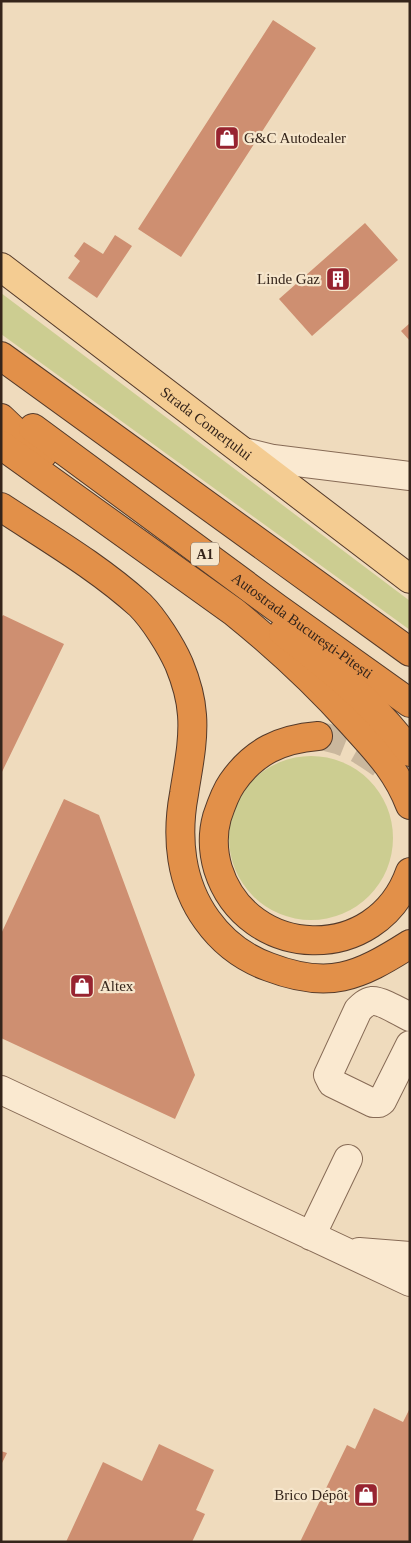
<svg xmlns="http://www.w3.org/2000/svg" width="411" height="1543" font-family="'Times New Roman',serif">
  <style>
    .green { fill: #cccd91 }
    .building { fill: #ce8f71 }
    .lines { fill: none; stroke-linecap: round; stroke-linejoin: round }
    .highway-tunnel { stroke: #cab79d; stroke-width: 28; stroke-dasharray: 28 14; stroke-linecap: butt }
    .minor-casing { stroke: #876b56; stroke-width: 30 }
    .major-casing { stroke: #543a2a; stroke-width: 30 }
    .highway-casing { stroke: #543a2a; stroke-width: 30 }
    .minor { stroke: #fae9d0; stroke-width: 28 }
    .major { stroke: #f4cc92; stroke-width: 28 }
    .highway { stroke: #e29049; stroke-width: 28 }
    .labels { text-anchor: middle; stroke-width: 4.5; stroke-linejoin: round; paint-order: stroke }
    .shield { fill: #f6e6cc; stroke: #6f5f50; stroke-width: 1 }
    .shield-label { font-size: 14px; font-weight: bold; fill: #35251b }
    .poi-label { font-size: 15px; fill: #35251b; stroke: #f6e6cc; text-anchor: start }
    .street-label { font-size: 15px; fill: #35251b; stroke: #f6e6cc }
  </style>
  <rect width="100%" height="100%" fill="#efdbbd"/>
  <path class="green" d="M1,293L410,601V630L1,334Z
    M229 838a82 82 0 1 1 164 0a82 82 0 1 1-164 0Z"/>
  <path class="building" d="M273,20L316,48L181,257L138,229Z
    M365,223L398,260L312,336L279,299Z
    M115,235L132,246L97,298L68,278L80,261L74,256L84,242L103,254Z
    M410,323V341L401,331Z
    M3,615L64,644L1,774V618Z
    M64,799L99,815L195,1075L175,1119L1,1038V934Z
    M374,1408L403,1422L410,1408V1542H300L347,1445L355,1449Z
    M159,1444L214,1470L196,1510L205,1514L192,1542H66L103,1462L142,1481Z
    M1,1451L7,1453L1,1465Z"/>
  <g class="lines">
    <path class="highway-tunnel" d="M318,736C347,740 361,750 384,766"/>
    <defs>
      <path id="minor" d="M244,452L273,459L410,476
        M410,1017C402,1013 380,1000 372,1001C366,1002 362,1006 358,1010L328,1075L332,1083L373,1103H379L382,1101L410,1045
        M1,1090L410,1282
        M311,1236L348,1159
        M359,1252L410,1256"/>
      <g id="major">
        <path id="s1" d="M1,267L410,579"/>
      </g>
      <g id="highway">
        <path d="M1,356L410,652"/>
        <path d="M1,418L23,439L43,454"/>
        <path id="s2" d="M33,428L277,608L410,703"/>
        <path d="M1,445L234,612C276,646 315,682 351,722C376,750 396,769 410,805"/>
        <path d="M1,507C48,538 98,567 140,605C154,619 171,646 179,664C186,681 191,698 192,715C194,741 188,768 184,794C176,837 180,883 207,920C222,941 244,958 269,967C329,990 358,977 410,944"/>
        <path d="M283,632C329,667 375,704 410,752"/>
        <path d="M318,736C281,739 254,751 232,783C225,793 221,805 217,817C212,835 213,852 218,869C247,961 377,966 410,872"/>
      </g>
    </defs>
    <use href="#minor" class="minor-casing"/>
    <use href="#major" class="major-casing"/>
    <use href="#highway" class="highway-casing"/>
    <use href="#minor" class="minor"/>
    <use href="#major" class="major"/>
    <use href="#highway" class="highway"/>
  </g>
  <defs>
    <symbol id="shop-square" viewBox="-11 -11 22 22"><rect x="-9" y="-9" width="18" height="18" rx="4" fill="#972430" stroke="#f6e6cc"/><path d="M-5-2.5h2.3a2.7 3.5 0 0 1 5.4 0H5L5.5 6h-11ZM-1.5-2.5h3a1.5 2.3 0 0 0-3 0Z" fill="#fff"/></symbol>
    <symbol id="building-square" viewBox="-11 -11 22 22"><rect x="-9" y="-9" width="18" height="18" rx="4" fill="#972430" stroke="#f6e6cc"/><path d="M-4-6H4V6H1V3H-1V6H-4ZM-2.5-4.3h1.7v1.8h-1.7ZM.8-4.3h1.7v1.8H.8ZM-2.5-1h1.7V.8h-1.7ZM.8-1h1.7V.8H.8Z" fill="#fff"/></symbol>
  </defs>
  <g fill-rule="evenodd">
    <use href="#shop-square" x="213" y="124" width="28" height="28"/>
    <use href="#building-square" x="324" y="265" width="28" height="28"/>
    <use href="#shop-square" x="68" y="972" width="28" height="28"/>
    <use href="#shop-square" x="352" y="1481" width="28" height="28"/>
  </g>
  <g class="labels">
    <rect class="shield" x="191" y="542.5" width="28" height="23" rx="4"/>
    <g class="shield-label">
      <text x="205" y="559">A1</text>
    </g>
    <g class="poi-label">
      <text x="244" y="143">G&amp;C Autodealer</text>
      <text x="320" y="284" text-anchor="end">Linde Gaz</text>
      <text x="100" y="991">Altex</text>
      <text x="348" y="1500" text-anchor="end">Brico Dépôt</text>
    </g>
    <g class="street-label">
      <text dy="5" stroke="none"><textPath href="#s1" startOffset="258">Strada Comerțului</textPath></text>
      <text dy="5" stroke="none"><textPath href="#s2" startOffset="334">Autostrada București-Pitești</textPath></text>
    </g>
  </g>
  <rect width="411" height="1543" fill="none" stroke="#35251b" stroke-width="5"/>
</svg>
